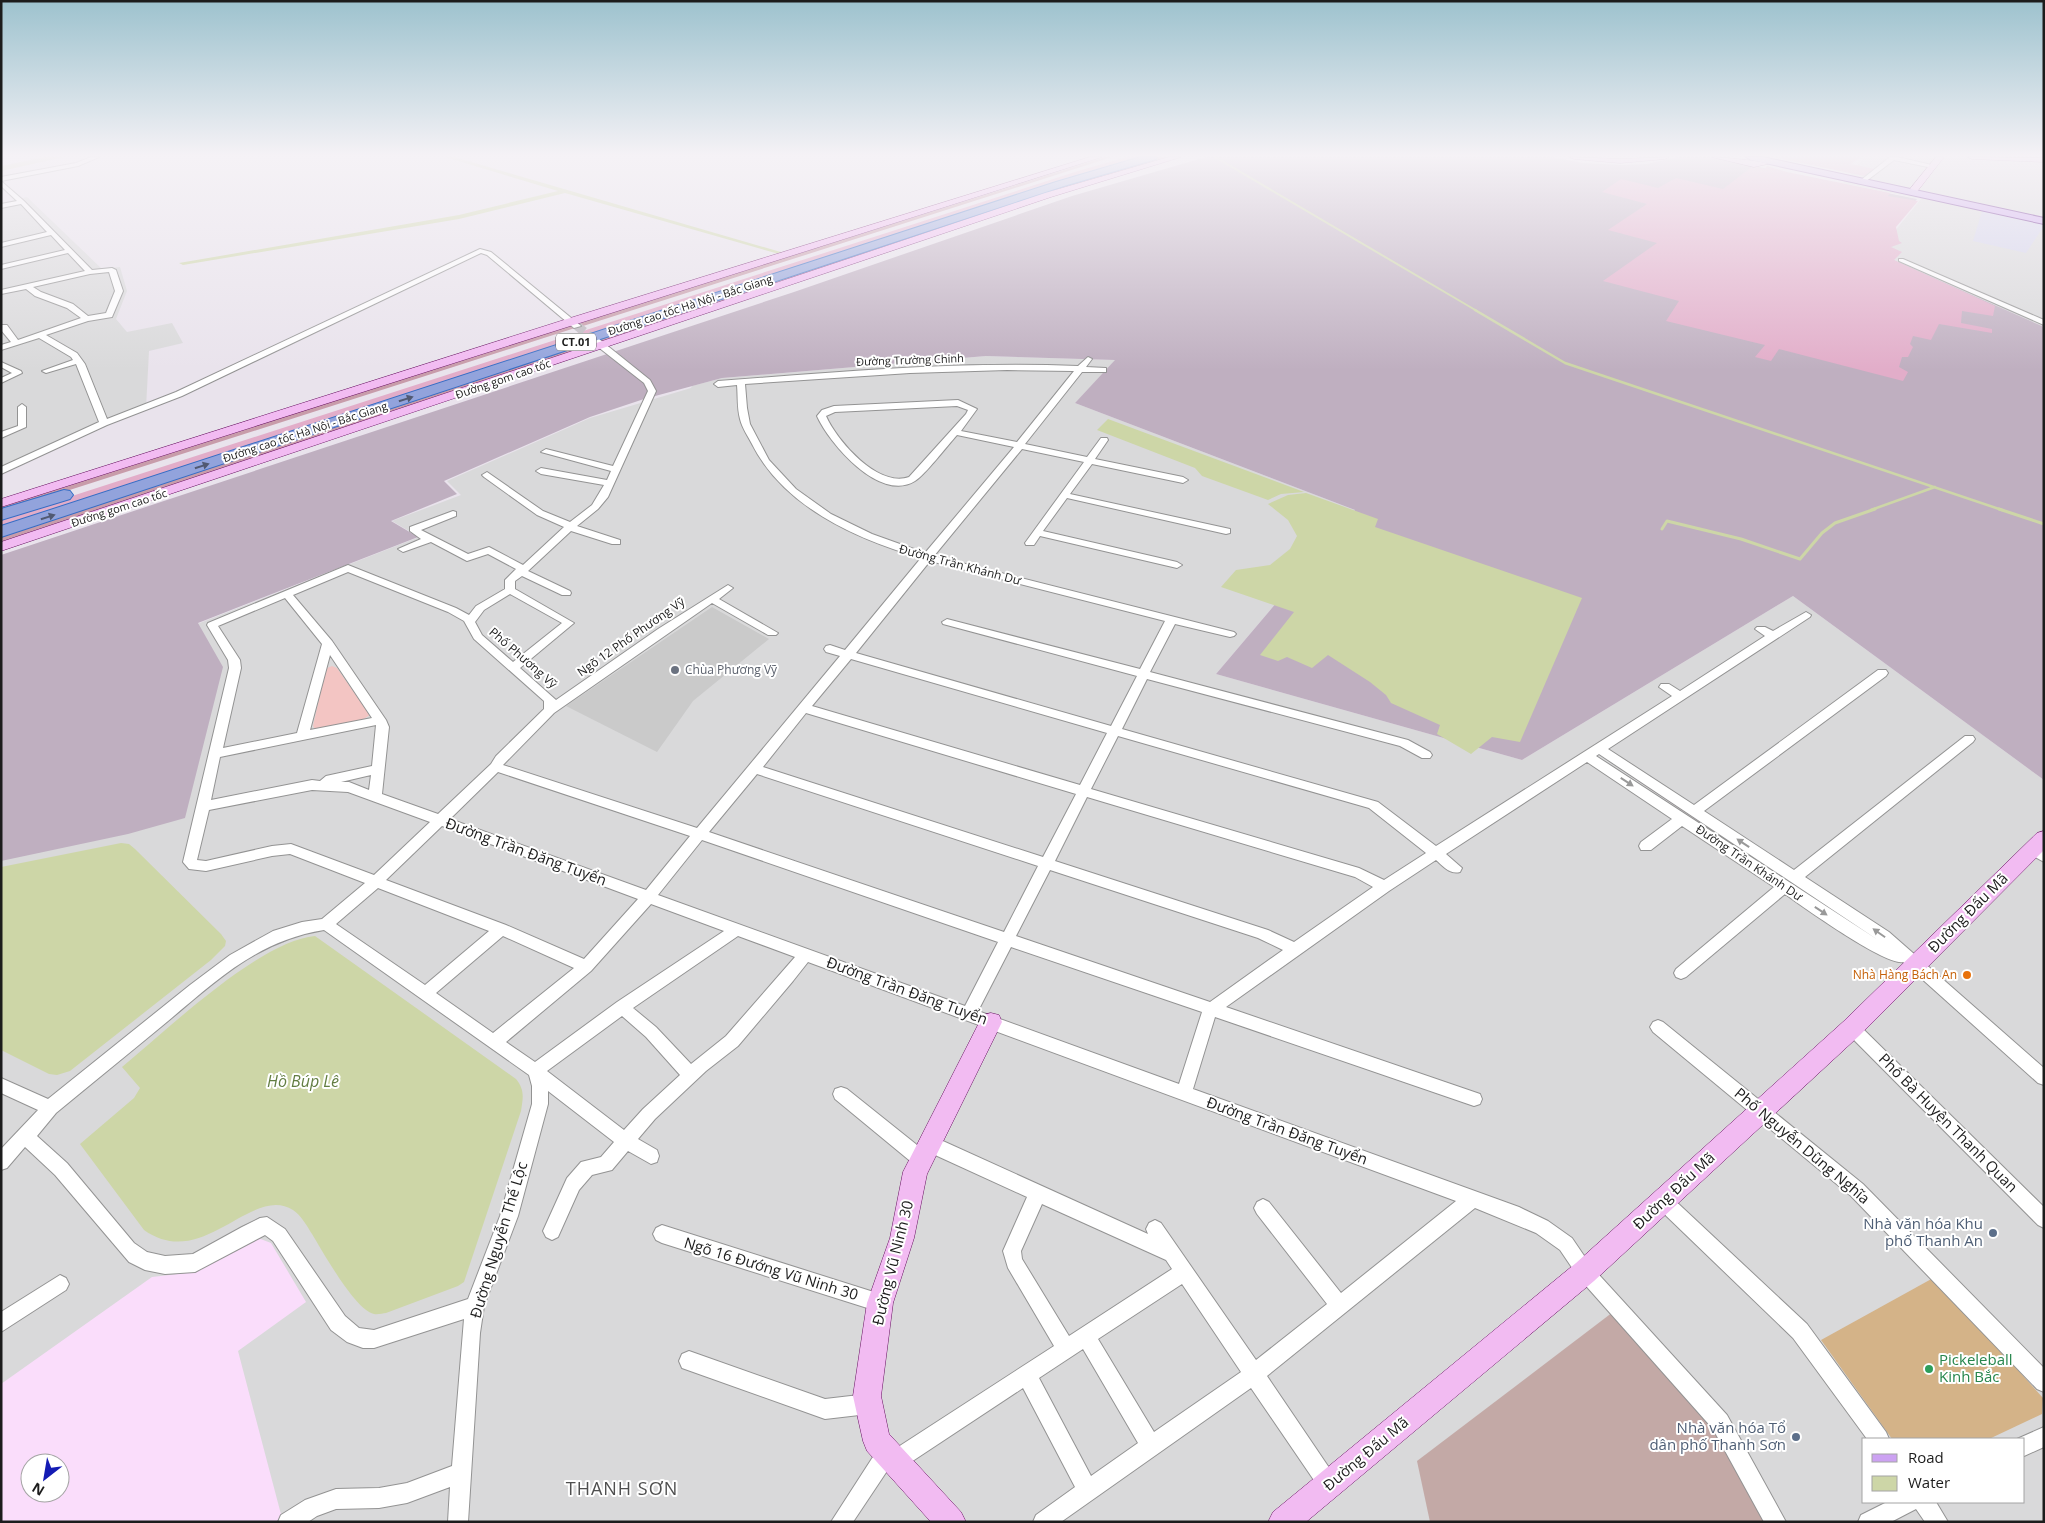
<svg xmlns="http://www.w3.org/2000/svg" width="2045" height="1523" font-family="'Open Sans',sans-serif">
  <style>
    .residential { fill: #d9d9da; fill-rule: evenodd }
    .commercial { fill: #d3d3ec }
    .education { fill: #faddfb; fill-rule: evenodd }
    .religious { fill: #cacaca }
    .construction { fill: #bfafc0 }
    .grass { fill: #e2adc9 }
    .forest { fill: #c89caa }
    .cemetery { fill: #c3a9a6 }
    .park { fill: #f3c5c3 }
    .pitch { fill: #d4b388 }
    .water { fill: #cdd6a7 }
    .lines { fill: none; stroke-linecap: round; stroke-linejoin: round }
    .stream-far2 { stroke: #cdd6a7; stroke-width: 2 }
    .stream-far1 { stroke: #cdd6a7; stroke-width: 2.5 }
    .stream { stroke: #cdd6a7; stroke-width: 3 }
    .canal { fill: #cdd6a7; fill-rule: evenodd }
    .street-tunnel { stroke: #c0bbc2; stroke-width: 9; stroke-dasharray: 9 4.5; stroke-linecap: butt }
    .street-casing { stroke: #939393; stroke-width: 2 }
    .secondary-casing { stroke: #671061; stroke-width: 1 }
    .primary-casing { stroke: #590f85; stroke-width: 2 }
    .highway-casing { stroke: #356dc5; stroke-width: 2 }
    .street { fill: #fff; fill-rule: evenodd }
    .secondary { fill: #f2bbf2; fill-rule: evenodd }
    .primary { fill: #cca2f2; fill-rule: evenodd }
    .highway { fill: #92a3dc; fill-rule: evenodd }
    .oneway { fill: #515972 }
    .oneway2 { fill: #999 }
    .worship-dot { fill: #6b7280; stroke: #fff; stroke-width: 2 }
    .food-dot { fill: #e8710a; stroke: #fff; stroke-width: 2 }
    .service-dot { fill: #5c6f8a; stroke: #fff; stroke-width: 2 }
    .leisure-dot { fill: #2e9e5b; stroke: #fff; stroke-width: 2 }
    .labels { text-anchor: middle; stroke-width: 4; stroke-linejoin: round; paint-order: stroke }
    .far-street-label { font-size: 11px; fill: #1c1c1c; stroke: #fff }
    .shield { fill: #fff; stroke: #606060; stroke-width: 1 }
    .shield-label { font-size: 11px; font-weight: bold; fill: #1c1c1c }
    .street-label { font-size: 12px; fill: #1c1c1c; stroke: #fff }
    .worship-label { font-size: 12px; fill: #5b616d; stroke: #fff; text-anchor: start }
    .food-label { font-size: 12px; fill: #c56008; stroke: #fff; text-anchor: end }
    .near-street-label { font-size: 15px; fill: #1c1c1c; stroke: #fff }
    .near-service-label { font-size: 15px; fill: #4e5e75; stroke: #fff; text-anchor: end }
    .near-leisure-label { font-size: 15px; fill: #27864d; stroke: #fff; text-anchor: start }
    .near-water-label { font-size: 16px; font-style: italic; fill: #627d42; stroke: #fff }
    .near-quarter-label { font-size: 18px; letter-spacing: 1px; fill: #4f4f4f; stroke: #fff }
  </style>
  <rect width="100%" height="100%" fill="#e9e3ec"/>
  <path class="residential" d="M1864,157H2044V328L1876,254L1921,199L1843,183Z
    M27,197L102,269L120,267L127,291L116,319L127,332L172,323L183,343L149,351L146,408L1,474V203Z
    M986,356L1116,360L1075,403L1355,510L1216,674L1522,760L1793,596L2044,780V1522H1V860L192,626L419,537L392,521L461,495L447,481L590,418L691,388L692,386L722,378ZM1864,1439H2024V1502H1864ZM30,1463H60V1493H30Z"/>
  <path class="commercial" d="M1982,211L2044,225V226L2026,253L1973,241Z"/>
  <path class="education" d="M258,1238L271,1243L306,1302L238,1351L283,1522H1V1384L152,1277L195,1272ZM30,1463H60V1493H30Z"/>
  <path class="religious" d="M712,607L769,639L693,701L657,752L566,706Z"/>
  <path class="construction" d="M1206,157H1551L1583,163L1622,165L1647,164L1677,157H1709L1917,199L1875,252L2044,327V780L1793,596L1522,760L1216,674L1355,510L1075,403L1115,360L986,356L722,378L644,399L590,417L444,481L457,494L391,521L418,537L198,623L223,667L185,818L128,834L1,861V555L794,292L1072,196Z"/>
  <path class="grass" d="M1127,157H1140L916,228L1,527V519L1078,171Z
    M1773,157H1860L1851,164L1874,169L1864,176Z
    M1753,166L1765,169L1767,166L1787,172L1890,193L1888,196L1918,201L1896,227L1899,241L1902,243L1891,247L1902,252L1894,260L1995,306L1993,316L1962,311L1961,323L1992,329V333L1939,324L1931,340L1913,336L1910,344L1913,347L1908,357H1902L1899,367L1908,372L1903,381L1779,349L1771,361L1755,357L1765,345L1666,321L1679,301L1603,281L1657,243L1608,230L1647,204L1602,192L1621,179L1658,188L1676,178L1723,189Z
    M1621,768L1884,940L1880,943L1625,772Z"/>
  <path class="forest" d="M1105,157H1112L583,326L578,325V323Z
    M1156,157H1169L1053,191L603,343L598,338Z
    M571,324L575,328L1,512V507Z
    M591,341L595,345L1,544V535Z"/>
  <path class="cemetery" d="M1613,1312L1720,1422L1776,1522H1430L1417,1461Z"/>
  <path class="park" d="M332,666L337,668L370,715L362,720L315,729L313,726L325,672L327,668Z"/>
  <path class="pitch" d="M1935,1277L2043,1398L2042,1414L1989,1439H1892L1821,1340Z"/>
  <path class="water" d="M45,157H64L1,171V166Z
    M1108,419L1304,492L1281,494L1268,500L1202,476L1195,468L1097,430Z
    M1306,493L1378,519L1375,527L1582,598L1520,742L1492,737L1471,754L1437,734L1440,725L1391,703L1386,695L1370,682L1328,655L1312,668L1287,657L1278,661L1260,655L1294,612L1221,587L1236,570L1270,565L1290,549L1297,536L1288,520L1268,504L1288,495Z
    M121,843L129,844L135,849L221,934L226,941L225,946L211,960L70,1071L57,1075L49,1074L1,1050V867Z
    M315,936L516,1079C525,1090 523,1098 521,1111L464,1282L458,1286L386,1313C383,1313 378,1315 374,1314C355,1310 323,1252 312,1234C307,1226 301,1215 293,1210C251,1184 203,1272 144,1230L80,1144L134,1098L140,1088L122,1067C166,1031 259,941 315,936Z"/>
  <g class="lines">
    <path class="stream-far2" d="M1215,157L1477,311"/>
    <path class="stream-far1" d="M1475,310L1565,363L2002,510
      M1871,510L1935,487"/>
    <path class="stream" d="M1999,509L2044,524
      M1662,529L1667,521L1741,539L1800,559L1822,533L1835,523L1875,509"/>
    <path class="canal" d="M445,157H454L784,253L779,254L565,193L459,219L183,265L179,263L459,215L558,191Z"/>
    <path class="street-tunnel" d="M577,326L596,341"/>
    <defs>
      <path id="street" d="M91,157H99L78,166L1,181V177L76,163Z
        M1890,157H1897L1936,166L1933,168L1894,160L1865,182H1861V180Z
        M1,181L24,201L92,270L112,268L116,270L123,291L112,317L88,321L46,335L77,353L85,364L107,419L176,392L480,249L491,252L581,326L574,328L487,255L481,253L182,396L107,425L1,474V467L99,422L76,364L46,373L42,371L73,360L71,357L39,338L1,350V345L11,342L1,330V325H7L18,340L81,318L67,308L35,296L26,289L1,294V290L85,271L68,253L1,269V265L65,250L51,235L1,247V243L47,232L21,204L1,208V204L17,201L1,186ZM109,272L115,291L106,313L88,316L73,304L41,292L33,287L90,274Z
        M1899,259H1903L2044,320V325L1899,261Z
        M593,339H599L650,380L656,391L608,497L598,509L577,526L620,540V544H612L571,531L528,571L570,591L571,593L570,595H562L522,576L515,581V589L574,623L520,668L556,700L658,629L728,585L733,588L719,599L778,633L776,635H768L712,603L554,713L503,765L697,828L840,656L826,652L824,649L826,646L830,645L845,650L921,558C856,539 784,507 752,444C748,436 742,428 740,419C737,408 738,396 737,385L718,387L714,384L718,381C838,372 958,361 1078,366L1088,357L1092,359L1086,367L1106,368V372H1082L1025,444L1087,457L1101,438H1107L1108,440L1095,459L1183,477L1188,480L1183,483L1092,464L1070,494L1230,529V533L1226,534L1067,498L1043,531L1177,562L1182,565L1177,568L1040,536L1034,545H1026L1025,543L1084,462L1022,449L934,556L1234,632L1236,634L1234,636L1230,637L1175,624L1150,672L1408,740L1430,752L1432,755L1430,758H1422L1400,746L1147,679L1122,729L1378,802L1436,846L1672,696L1659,687L1661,684H1669L1680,691L1765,636L1755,629L1757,627H1765L1773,631L1806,612L1811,615L1810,617L1608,749L1694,805L1878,670H1886L1888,673L1886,676L1704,811L1794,870L1965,736H1973L1975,739L1973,742L1805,877L1889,932L2044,1068V1085L2038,1083L1903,962C1886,966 1803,907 1785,894L1686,977L1681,979L1676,977L1674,973L1676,969L1774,887L1682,826L1651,850H1641L1639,846L1641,842L1672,819L1587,762L1446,854L1462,868L1460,872C1450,875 1443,866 1436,860L1389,891L1226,1007L1480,1094L1482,1099L1480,1104L1474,1106L1215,1017L1193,1089L1519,1207L1548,1221L1572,1238L1591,1266L1727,1415L1786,1522H1764L1713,1429L1579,1278L1560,1250L1536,1233L1475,1208L1267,1376L1336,1478L1339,1485L1336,1492L1329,1495L1322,1492L1251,1388L1061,1522H1033L1036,1515L1075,1487L1023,1388L902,1468L895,1471L889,1468L853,1522H831L880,1446L887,1443L894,1446L895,1449L1054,1346L1008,1268L1003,1251L1027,1197L922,1149L920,1143L922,1137L928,1135L934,1137L1148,1234L1146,1229L1149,1223L1155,1220L1161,1223L1256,1360L1327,1304L1257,1214L1254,1208L1257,1202L1263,1199L1269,1202L1341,1293L1456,1201L808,962L793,981L738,1046L706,1071L655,1119L638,1139L657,1150L659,1156L657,1162L651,1164L628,1151L612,1170L592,1175L579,1190L558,1237L552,1240L546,1237L543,1231L567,1178L581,1162L601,1157L614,1142L548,1091V1104L518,1216L484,1306L480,1333L468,1522H448L450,1487L407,1503L379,1508L336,1509L317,1516L308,1522H278L281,1515L305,1500L336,1489L379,1488L407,1483L452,1466L464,1319L374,1348H363L347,1342L331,1330L273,1241L265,1235L195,1272L165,1274L145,1270L129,1262L55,1175L25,1147L7,1168L1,1170V1149L38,1110L1,1093V1078L48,1099L190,985L230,955L273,931L302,922L322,919L365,883L290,854L272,856L206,871L189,869L183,862L229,668L228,660L207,625L208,623L348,565L456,608L469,615L476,606L505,589V580L516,569L488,554L467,561L431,542L403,552L398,549L421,539L410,531V527L453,511L456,512V516L421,530L468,554L489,547L523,565L564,527L537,515L484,477L482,475L487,472L543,511L570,522L592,505L604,485L541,474L536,471L541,468L607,480L611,471L541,452L546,449L613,466L648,391L644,383L593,343ZM1007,370L1074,371L1017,442L961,431L977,409L958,400L834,406L822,410L817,416C829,443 880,503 915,481C925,475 947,446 957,435L1014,447L925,553L872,534L831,514L796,489L769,460L750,424L747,408L745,384L910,373ZM957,406L968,410L966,414L909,477C878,488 837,441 826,416L835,412ZM930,561L1165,621L1140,669L947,619L942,622L943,624L1137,676L1111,726L856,653ZM348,572L448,612L464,621L474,639L544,701V709L496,756L491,764L438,814L382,794L389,727L386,720L332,641L293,595ZM510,594L562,623L513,662L482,635L475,622L484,610ZM285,598L322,644L297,733L223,748L241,668L240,660L218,626ZM330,655L372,718L310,730ZM851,659L1107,733L1080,785L812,706ZM806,713L1076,794L1043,857L763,767ZM376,725L372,766L326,776L320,781L312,780L211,800L220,757ZM1118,736L1369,808L1426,853L1384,880L1359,868L1091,789ZM1599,754L1878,940L1596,756ZM498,772L690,836L646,890L450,819ZM757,774L1038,866L1004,932L709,832ZM371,775L369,790L349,782H341ZM312,790L348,792L430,822L374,875L291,844L272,846L206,861L197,860L209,810ZM1087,797L1355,877L1373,887L1294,942L1268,930L1055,861ZM442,826L638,899L584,959L506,925L386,880ZM702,840L998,942L965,1006L658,895ZM1050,870L1258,938L1283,950L1210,1002L1016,936ZM378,888L489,931L425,985L336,924ZM651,904L724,931L617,1002L535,1062L506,1042L591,971ZM324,930L529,1075L532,1086V1104L500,1216L468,1299L374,1330L359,1328L345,1316L285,1229L267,1217L260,1218L242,1227L193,1254L165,1256L147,1252L134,1243L67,1163L37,1136L56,1113C91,1084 127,1055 162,1026C213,984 255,941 324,930ZM503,936L574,968L493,1033L436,993ZM738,936L795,957L726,1036L691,1064L656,1027L633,1008ZM1011,947L1202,1012L1179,1084L978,1011ZM622,1016L646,1037L680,1075L643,1109L624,1130L547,1071ZM1042,1204L1166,1260L1172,1269L1069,1336L1022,1259L1021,1251ZM1182,1284L1241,1372L1154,1432L1098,1339ZM1083,1349L1138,1443L1091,1476L1039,1378Z
        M1,362L21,371L22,373L1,383V378L12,373L1,367Z
        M22,404L26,407V427L1,438V432L18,426V407Z
        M2033,844L2044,850V862L2028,853L2026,849L2028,845Z
        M1658,1020L1663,1022L1863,1184L2044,1368V1392L2037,1389L1851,1196L1653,1032L1650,1027L1653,1022Z
        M1852,1021L1857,1023L2044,1207V1228L2038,1225L1847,1033L1844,1028L1847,1023Z
        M841,1087L847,1089L927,1153L929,1159L927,1165L921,1167L915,1165L835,1099L833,1094L835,1089Z
        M1663,1192L1669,1195L1807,1324L1886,1432L1889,1439H1867L1793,1338L1657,1207L1654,1201L1657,1195Z
        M662,1225L880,1294L887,1296L889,1303L887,1310L880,1312L662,1243L656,1240L653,1234L656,1228Z
        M60,1275L66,1278L69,1284L66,1290L1,1332V1312Z
        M689,1351L825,1399L868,1394L875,1397L878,1404L875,1411L868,1414L825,1419L682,1368L679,1361L682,1354Z
        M2044,1427V1447L2024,1456V1439H2017Z
        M1887,1502H1936L1948,1522H1925L1916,1509L1891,1522H1858L1861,1515Z"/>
      <path id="secondary" d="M1090,157H1102L1,507V499L567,319Z
        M1169,157H1181L1051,197L1,551V542L1045,193Z
        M1570,157L1620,159L1669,157L1665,159L1620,163L1574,159Z
        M1712,157C1720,157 1764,161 1768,164L1754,167Z
        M1936,157H1944L1916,193H1910V189Z
        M1968,157L2044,158V162L1972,159Z
        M2044,831V850L1860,1035L1594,1281L1306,1522H1268L1273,1512L1576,1263L1844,1021L2037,833Z
        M991,1013L999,1015L1002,1022L927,1174L914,1238L893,1303L881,1396L889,1434L961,1512L966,1522H931L867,1451L863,1441L853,1396L867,1303L890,1238L903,1172L983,1015Z"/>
      <path id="primary" d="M1746,157H1763L2044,218V224L1751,160Z"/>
      <path id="highway" d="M1141,157H1157L1156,159L1064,186L1,537V526L1056,182Z
        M64,490L70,491L73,495L70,499L1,520V509Z"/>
    </defs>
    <use href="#street" class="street-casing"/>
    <use href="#secondary" class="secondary-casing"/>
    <use href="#primary" class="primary-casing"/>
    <use href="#highway" class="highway-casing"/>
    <use href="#street" class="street"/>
    <use href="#secondary" class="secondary"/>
    <use href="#primary" class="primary"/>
    <use href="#highway" class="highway"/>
  </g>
  <defs><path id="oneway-solid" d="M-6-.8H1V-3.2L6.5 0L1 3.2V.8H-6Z" transform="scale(1.25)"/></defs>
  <g class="oneway">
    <use href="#oneway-solid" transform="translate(406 399) rotate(-18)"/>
    <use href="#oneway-solid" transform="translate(202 466) rotate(-18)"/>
    <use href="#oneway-solid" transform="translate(48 517) rotate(-18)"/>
  </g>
  <g class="oneway2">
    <use href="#oneway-solid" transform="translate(1627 782) rotate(33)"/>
    <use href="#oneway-solid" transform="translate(1743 843) rotate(-146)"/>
    <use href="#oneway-solid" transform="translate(1821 911) rotate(34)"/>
    <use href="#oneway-solid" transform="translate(1879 933) rotate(-145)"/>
  </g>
  <linearGradient id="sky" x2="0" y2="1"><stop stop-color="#9dc2ce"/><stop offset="0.42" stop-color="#f5f2f6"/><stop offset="1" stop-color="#f5f2f6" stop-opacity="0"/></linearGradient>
  <rect width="2045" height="370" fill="url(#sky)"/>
  <circle class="worship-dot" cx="675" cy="670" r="5"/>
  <circle class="food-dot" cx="1967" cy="975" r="5"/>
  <g class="service-dot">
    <circle cx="1993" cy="1233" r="5"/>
    <circle cx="1796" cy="1437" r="5"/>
  </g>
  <circle class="leisure-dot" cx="1929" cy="1369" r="5"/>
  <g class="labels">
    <g class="far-street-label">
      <text transform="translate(690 305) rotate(-18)" y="4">Đường cao tốc Hà Nội - Bắc Giang</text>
      <text transform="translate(910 360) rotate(-2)" y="4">Đường Trường Chinh</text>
      <text transform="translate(503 379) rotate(-19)" y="4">Đường gom cao tốc</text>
      <text transform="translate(305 432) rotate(-18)" y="4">Đường cao tốc Hà Nội - Bắc Giang</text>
      <text transform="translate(119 508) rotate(-18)" y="4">Đường gom cao tốc</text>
    </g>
    <rect class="shield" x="556" y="333.5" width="40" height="17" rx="4"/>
    <g class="shield-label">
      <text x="576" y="346">CT.01</text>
    </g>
    <g class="street-label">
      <text transform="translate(960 565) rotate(15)" y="4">Đường Trần Khánh Dư</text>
      <text transform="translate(631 637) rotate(-35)" y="4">Ngõ 12 Phố Phương Vỹ</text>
      <text transform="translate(523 658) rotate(41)" y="4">Phố Phương Vỹ</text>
      <text transform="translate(1749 863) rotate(34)" y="4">Đường Trần Khánh Dư</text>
    </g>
    <g class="worship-label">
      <text x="685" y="674">Chùa Phương Vỹ</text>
    </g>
    <g class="food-label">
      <text x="1957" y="979">Nhà Hàng Bách An</text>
    </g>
    <g class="near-street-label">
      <text transform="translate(526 852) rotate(20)" y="5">Đường Trần Đăng Tuyển</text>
      <text transform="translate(1968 913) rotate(-45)" y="5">Đường Đấu Mã</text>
      <text transform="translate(907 991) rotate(20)" y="5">Đường Trần Đăng Tuyển</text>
      <text transform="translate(1948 1123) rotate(45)" y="5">Phố Bà Huyện Thanh Quan</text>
      <text transform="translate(1287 1131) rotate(20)" y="5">Đường Trần Đăng Tuyển</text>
      <text transform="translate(1802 1146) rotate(40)" y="5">Phố Nguyễn Dũng Nghĩa</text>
      <text transform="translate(1674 1191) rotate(-43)" y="5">Đường Đấu Mã</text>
      <text transform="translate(499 1240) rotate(-73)" y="5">Đường Nguyễn Thế Lộc</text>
      <text transform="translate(893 1263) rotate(-76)" y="5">Đường Vũ Ninh 30</text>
      <text transform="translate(771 1269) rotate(17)" y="5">Ngõ 16 Đướng Vũ Ninh 30</text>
      <text transform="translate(1366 1454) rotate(-40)" y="5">Đường Đấu Mã</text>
    </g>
    <g class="near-service-label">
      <text x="1983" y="1229">Nhà văn hóa Khu<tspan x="1983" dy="17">phố Thanh An</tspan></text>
      <text x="1786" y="1433">Nhà văn hóa Tổ<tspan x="1786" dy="17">dân phố Thanh Sơn</tspan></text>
    </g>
    <g class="near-leisure-label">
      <text x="1939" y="1365">Pickeleball<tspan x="1939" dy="17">Kinh Bắc</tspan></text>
    </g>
    <g class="near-water-label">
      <text x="303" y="1087">Hồ Búp Lê</text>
    </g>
    <g class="near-quarter-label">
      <text x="622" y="1495">THANH SƠN</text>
    </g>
  </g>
  <rect width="2045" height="1523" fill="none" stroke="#1c1c1c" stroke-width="5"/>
  <rect x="1862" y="1438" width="162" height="65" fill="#ffffff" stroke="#a4a4a4"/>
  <rect x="1872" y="1454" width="25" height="8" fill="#cca2f2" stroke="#a4a4a4"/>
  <text x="1908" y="1463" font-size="15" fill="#1c1c1c">Road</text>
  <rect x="1872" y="1476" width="25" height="15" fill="#cdd6a7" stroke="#a4a4a4"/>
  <text x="1908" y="1488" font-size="15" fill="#1c1c1c">Water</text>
  <g transform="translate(45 1478) rotate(211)"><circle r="24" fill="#ffffff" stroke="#a4a4a4"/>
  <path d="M0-4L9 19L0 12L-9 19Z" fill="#141bb4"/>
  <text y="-8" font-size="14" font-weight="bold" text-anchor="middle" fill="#1c1c1c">N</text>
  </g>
</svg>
